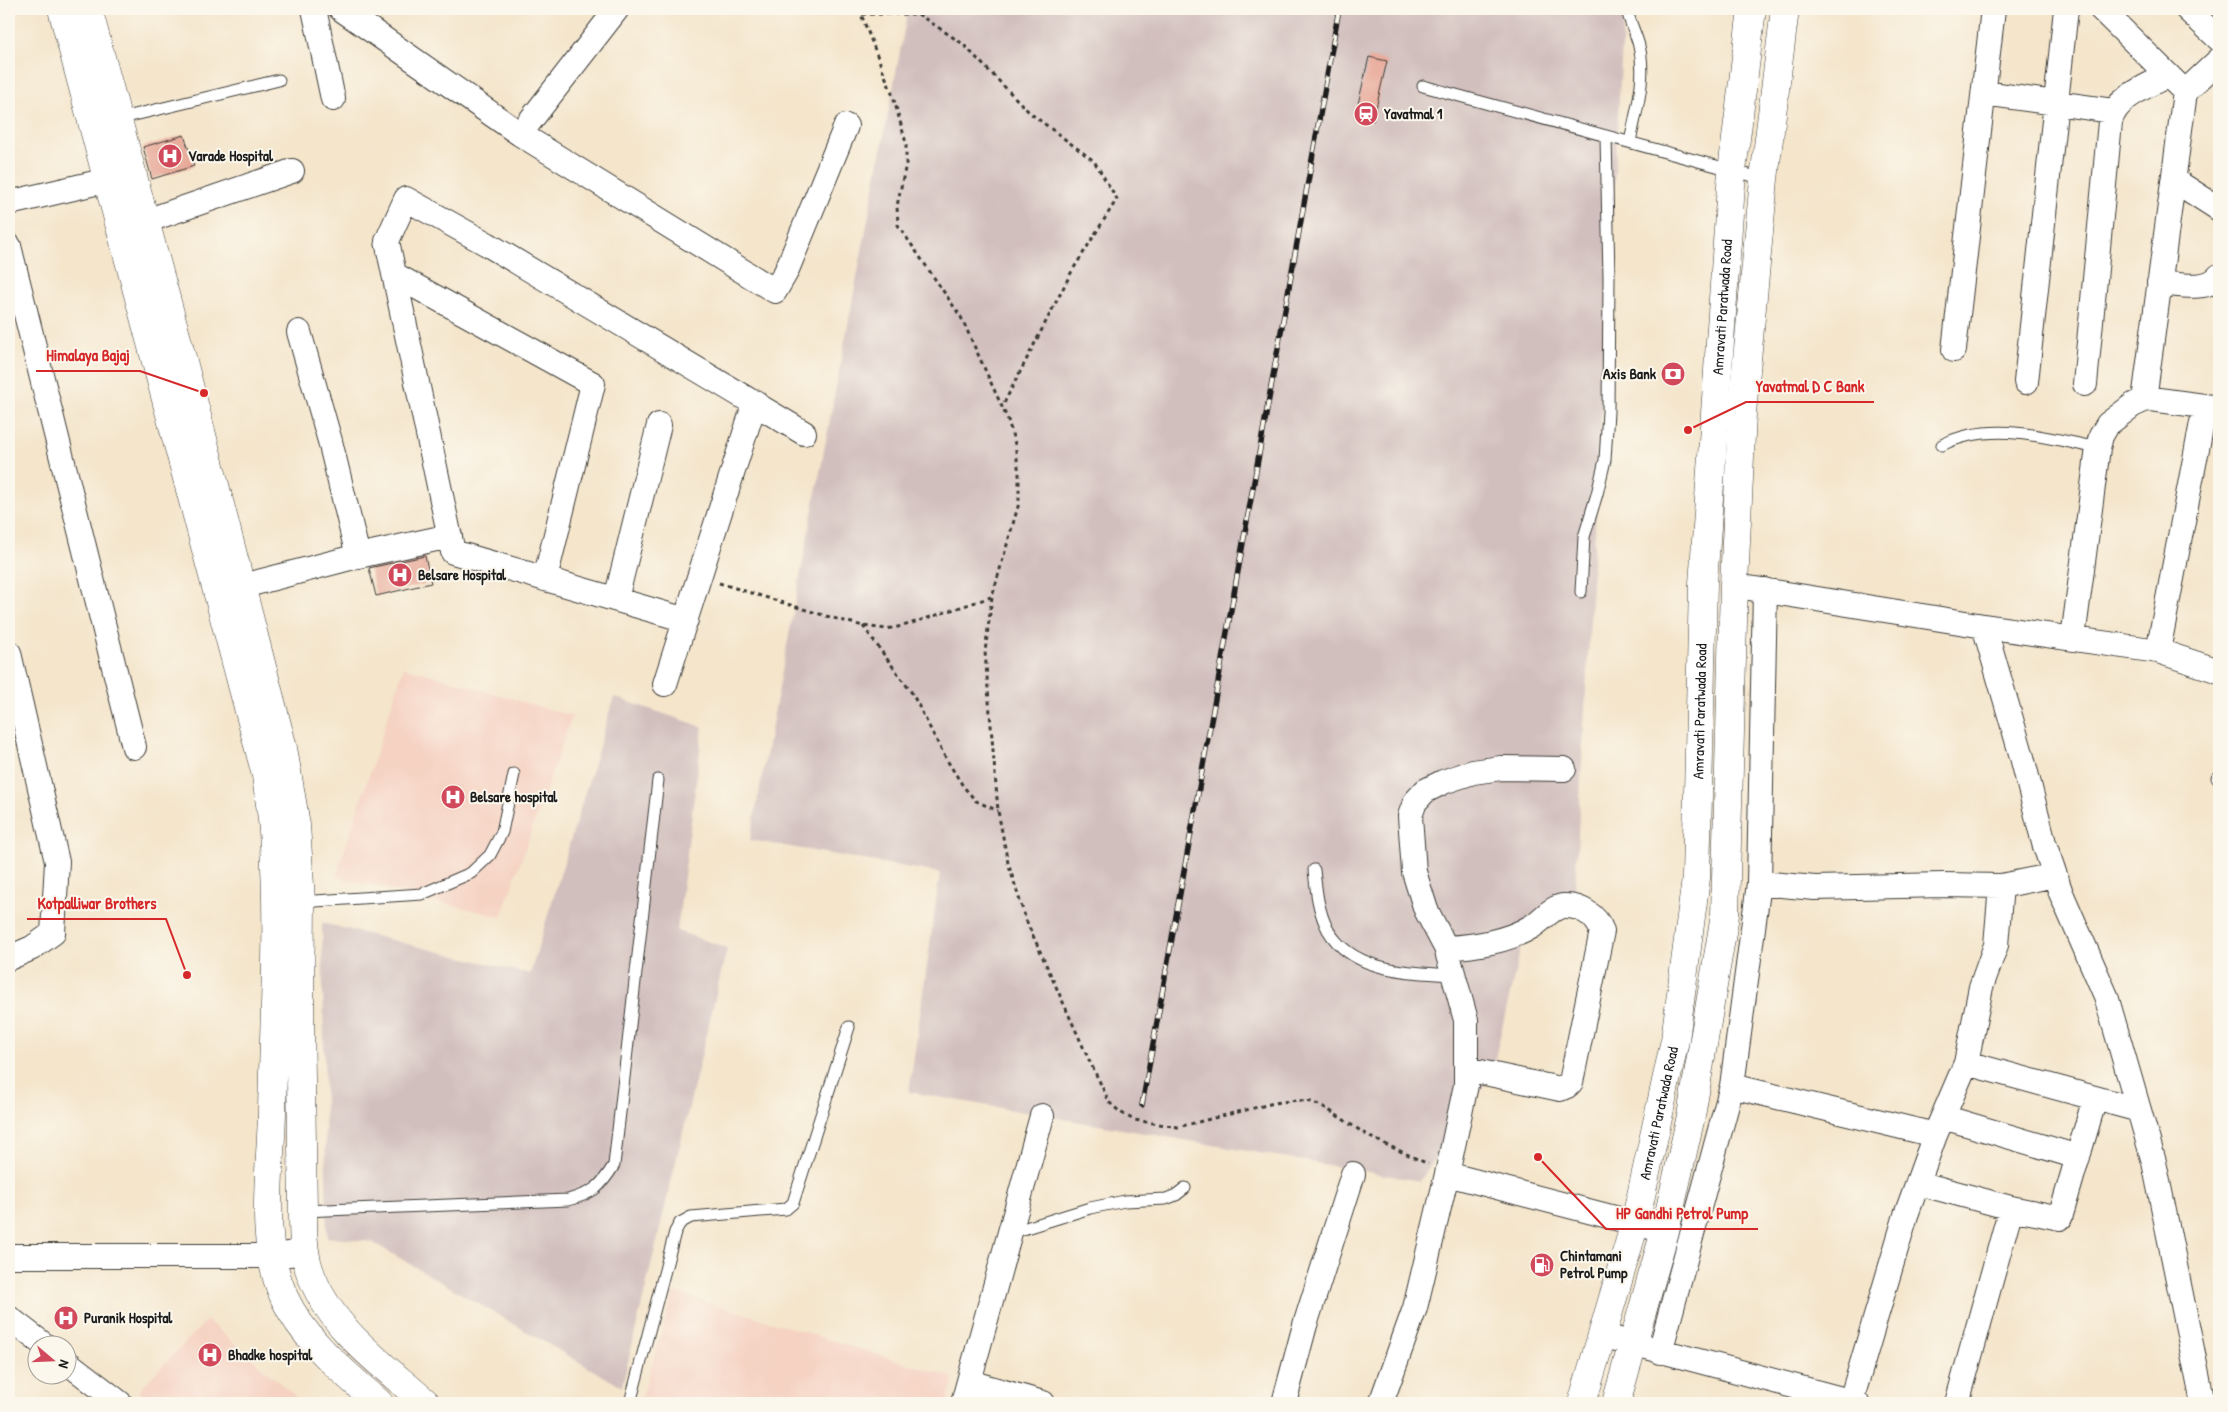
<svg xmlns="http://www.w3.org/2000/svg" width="2228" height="1412" font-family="'Patrick Hand',sans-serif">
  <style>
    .built { fill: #f5d2c2 }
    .industrial { fill: #d1bfbd }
    .building { fill: #e8a999 }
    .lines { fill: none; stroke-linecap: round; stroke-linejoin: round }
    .service-casing { stroke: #3c3a36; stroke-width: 13 }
    .minor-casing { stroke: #3c3a36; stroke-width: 26 }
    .primary-casing { stroke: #3c3a36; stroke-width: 29 }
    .path { stroke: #3c3a36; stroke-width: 3; stroke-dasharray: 4 4; stroke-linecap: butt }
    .service { stroke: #fff; stroke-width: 11 }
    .minor { stroke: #fff; stroke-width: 24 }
    .primary { stroke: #fff; stroke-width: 28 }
    .rail-casing { stroke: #1c1c1c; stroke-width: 5.5 }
    .rail { stroke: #fbf7ec; stroke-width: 4; stroke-dasharray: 11; stroke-linecap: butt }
    .labels { text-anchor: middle; stroke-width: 4; stroke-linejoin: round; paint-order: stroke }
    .poi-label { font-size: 15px; font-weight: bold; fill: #1c1c1c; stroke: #fbf7ec; text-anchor: start }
    .street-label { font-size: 15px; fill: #1c1c1c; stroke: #fbf7ec }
    .leader { fill: none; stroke: #d62828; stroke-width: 2 }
    .callout-dot { fill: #d62828; stroke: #fbf7ec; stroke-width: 2 }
    .callout-label { font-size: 16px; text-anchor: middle; font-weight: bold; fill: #d62828; stroke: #fbf7ec; stroke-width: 4; stroke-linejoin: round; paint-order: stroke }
  </style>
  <rect width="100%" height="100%" fill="#fbf7ec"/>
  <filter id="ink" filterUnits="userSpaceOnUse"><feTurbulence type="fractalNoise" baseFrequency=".02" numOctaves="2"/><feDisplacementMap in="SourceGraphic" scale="10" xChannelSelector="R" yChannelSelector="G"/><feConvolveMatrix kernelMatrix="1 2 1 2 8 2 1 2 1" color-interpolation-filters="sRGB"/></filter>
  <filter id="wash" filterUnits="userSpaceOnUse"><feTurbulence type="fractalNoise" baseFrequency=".0096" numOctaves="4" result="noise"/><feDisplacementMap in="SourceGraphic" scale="20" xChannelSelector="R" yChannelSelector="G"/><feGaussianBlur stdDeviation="1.12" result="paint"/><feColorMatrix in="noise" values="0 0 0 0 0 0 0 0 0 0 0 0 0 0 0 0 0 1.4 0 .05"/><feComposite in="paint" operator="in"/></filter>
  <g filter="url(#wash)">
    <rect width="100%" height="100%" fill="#f4e5cb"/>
    <path class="built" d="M404,667L572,716L501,917L336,877Z
      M674,1292L954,1378L947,1403H640Z
      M207,1320L303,1403H154L138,1391Z"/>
    <path class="industrial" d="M908,9H1624L1574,906L1528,917L1491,1075L1420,1181L909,1092L940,873L750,840Z
      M614,697L703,727L677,931L727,948L622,1387L372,1242L327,1237L322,923L530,974Z"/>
    <g id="blocks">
      <path class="building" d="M1369,57L1387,61L1373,121L1355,117Z
        M184,135L194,166L152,179L143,147Z
        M425,556L431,583L376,596L369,568Z"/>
    </g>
  </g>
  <g filter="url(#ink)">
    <use href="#blocks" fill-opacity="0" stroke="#3c3a36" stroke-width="1"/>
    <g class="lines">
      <defs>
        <path id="service" d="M1627,9C1629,22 1636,33 1639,46C1647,78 1636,111 1630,142
          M1423,86L1764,179
          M118,119L279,80
          M1942,445C1991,420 2048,438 2098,448
          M1581,592L1584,537L1597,494L1605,460L1608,412L1609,278L1606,136
          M2217,778H2219
          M1314,870C1316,890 1318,911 1328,930C1353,973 1410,972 1453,975
          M300,902L422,894L471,873L490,855L502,832L514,774
          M303,1211L568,1200C593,1193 600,1188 614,1165L658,780
          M1010,1233L1090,1208L1125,1201L1166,1199L1176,1195L1185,1188
          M630,1403L675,1232L680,1223L691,1217L786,1209L793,1203L849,1027"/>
        <path id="minor" d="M314,9L333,99
          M341,9L520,134L775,291L786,272L846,126
          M2101,9L2179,86
          M2187,9L2219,39
          M1984,93L2113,111
          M520,134L617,9
          M2174,180L2219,209
          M9,203L125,176
          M146,221L292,171
          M9,246L134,747
          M395,275L593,384L545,579
          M2159,283C2177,284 2207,292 2219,276
          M1954,350L1993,9
          M2026,382L2066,9
          M2085,384L2110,122C2116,97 2146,87 2168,75
          M2144,400L2185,92L2219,60
          M358,556L450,536
          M1749,588L1984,626L2158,651L2219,671
          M224,591L358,556L330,441L299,332
          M616,599L659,425
          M686,620L453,552L387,241L406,199L487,244L804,433
          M1984,626L2022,757L2044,843L2061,893L2106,996L2154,1162L2203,1403
          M2073,638L2098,448L2101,436L2108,424L2133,405L2144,400L2151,399L2219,408
          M2158,651L2205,407
          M9,653L57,862L53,933L32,948L9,958
          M665,684L755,402
          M1759,883L1815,888L1943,885L2001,886L2055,875
          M1446,948C1475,946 1506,942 1531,927C1541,921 1552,907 1563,906C1580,905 1596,915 1602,931L1571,1082L1567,1086L1560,1089L1466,1069
          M1966,1063L2139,1110
          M1732,1086L1935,1135
          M1943,1117L2078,1157
          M1447,1174L1665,1231
          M1918,1183L2011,1208L2060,1218L2095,1098
          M9,1256H271L306,1252
          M9,1318L43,1344
          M1601,1335L1857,1403
          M1660,1352L1732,1086L1759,883L1765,590
          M68,1363L120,1403
          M969,1382L1043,1403
          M1851,1401L1906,1215L1935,1135L1966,1063L1981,987L1996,945L2001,886
          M963,1403L1042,1116
          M1284,1403L1305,1325L1353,1174
          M1381,1403L1415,1308L1447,1174L1466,1085V1020L1446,948L1426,910L1414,872L1410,816L1415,802L1425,791L1443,782L1473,772L1501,768L1564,769
          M1957,1403L2011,1208"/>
        <g id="primary">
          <path d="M62,9L266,775C268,794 272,812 273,831C280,924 274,1018 272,1111C271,1172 258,1239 284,1297C304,1341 344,1372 379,1403"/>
          <path d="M88,9L181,354L283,748L296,825L301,901L300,1015L303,1211C303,1230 303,1250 309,1269C328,1327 382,1364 426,1403"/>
          <path id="s1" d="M1582,1403L1635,1223L1675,1040L1696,878L1703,584L1732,171L1752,9"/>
          <path d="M1616,1403L1665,1231L1691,1116L1725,915L1734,585L1742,413L1764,179L1785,9"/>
        </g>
      </defs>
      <use href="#service" class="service-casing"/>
      <use href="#minor" class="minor-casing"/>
      <use href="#primary" class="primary-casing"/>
      <path class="path" d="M859,9L893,96L906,143V164L897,206L898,225L961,317L1008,420L1015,444L1019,474V503L992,597L985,652L998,811L1008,863L1026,920L1089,1060L1110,1103L1120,1112L1134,1120L1178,1127L1274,1103L1297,1100L1311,1102L1324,1107L1370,1137L1428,1164
        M862,14H918L963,44L1030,113L1094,161L1117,199L1072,271L1002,407
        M719,583L826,616L863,626L886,629L903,626L991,597
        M863,626L912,693L945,757L963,786L976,801L998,811"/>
      <use href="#service" class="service"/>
      <use href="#minor" class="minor"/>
      <use href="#primary" class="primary"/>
      <defs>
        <path id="rail" d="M1142,1105L1339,9"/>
      </defs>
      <use href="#rail" class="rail-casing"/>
      <use href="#rail" class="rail"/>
    </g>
  </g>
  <defs>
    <symbol id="station-disc" viewBox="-11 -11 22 22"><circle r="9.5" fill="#d1495b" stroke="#fbf7ec"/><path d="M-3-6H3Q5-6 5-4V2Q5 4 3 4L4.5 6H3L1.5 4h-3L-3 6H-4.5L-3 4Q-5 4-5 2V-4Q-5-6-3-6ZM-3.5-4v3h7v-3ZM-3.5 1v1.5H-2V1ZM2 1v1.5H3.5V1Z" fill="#fff"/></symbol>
    <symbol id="hospital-disc" viewBox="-11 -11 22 22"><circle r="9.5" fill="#d1495b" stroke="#fbf7ec"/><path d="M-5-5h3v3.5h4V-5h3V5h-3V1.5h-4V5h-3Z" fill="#fff"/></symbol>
    <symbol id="bank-disc" viewBox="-11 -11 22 22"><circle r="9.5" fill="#d1495b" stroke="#fbf7ec"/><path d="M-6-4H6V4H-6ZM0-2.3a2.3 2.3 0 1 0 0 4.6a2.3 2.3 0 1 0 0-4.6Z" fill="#fff"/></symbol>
    <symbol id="fuel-disc" viewBox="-11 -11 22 22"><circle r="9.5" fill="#d1495b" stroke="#fbf7ec"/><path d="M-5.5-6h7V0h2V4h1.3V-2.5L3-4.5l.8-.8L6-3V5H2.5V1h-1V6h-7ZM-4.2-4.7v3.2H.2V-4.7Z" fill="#fff"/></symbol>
  </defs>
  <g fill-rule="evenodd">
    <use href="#station-disc" x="1352" y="100" width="28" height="28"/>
    <use href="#hospital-disc" x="156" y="142" width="28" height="28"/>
    <use href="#bank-disc" x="1659" y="360" width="28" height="28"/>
    <use href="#hospital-disc" x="386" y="561" width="28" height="28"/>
    <use href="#hospital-disc" x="439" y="783" width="28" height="28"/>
    <use href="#fuel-disc" x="1528" y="1251" width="28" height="28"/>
    <use href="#hospital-disc" x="52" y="1304" width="28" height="28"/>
    <use href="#hospital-disc" x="196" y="1341" width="28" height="28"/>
  </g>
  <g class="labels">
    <g class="poi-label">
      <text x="1384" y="119">Yavatmal 1</text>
      <text x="188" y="161">Varade Hospital</text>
      <text x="1656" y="379" text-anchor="end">Axis Bank</text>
      <text x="418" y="580">Belsare Hospital</text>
      <text x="470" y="802">Belsare hospital</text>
      <text x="1560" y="1261">Chintamani<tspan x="1560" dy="17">Petrol Pump</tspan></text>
      <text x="84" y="1323">Puranik Hospital</text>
      <text x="228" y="1360">Bhadke hospital</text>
    </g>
    <g class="street-label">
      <text dy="5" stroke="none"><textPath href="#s1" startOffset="1110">Amravati Paratwada Road</textPath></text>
      <text dy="5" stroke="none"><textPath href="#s1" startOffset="705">Amravati Paratwada Road</textPath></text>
      <text dy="5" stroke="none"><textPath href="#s1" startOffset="300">Amravati Paratwada Road</textPath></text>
    </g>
  </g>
  <path class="leader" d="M204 393L140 371H36M1688 430L1746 402H1874M187 975L166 919H27M1538 1157L1606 1229H1758"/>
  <g class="callout-dot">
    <circle cx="204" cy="393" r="5"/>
    <circle cx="1688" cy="430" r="5"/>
    <circle cx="187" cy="975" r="5"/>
    <circle cx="1538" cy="1157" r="5"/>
  </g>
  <g class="callout-label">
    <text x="88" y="361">Himalaya Bajaj</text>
    <text x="1810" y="392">Yavatmal D C Bank</text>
    <text x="97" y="909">Kotpalliwar Brothers</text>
    <text x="1682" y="1219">HP Gandhi Petrol Pump</text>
  </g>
  <rect width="2228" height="1412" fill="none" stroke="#fbf7ec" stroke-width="30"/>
  <g transform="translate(52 1360) rotate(109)"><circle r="24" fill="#fbf7ec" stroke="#a29f99"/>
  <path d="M0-4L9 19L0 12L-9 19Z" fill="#d1495b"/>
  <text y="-8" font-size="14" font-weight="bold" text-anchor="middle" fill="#1c1c1c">N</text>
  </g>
</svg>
